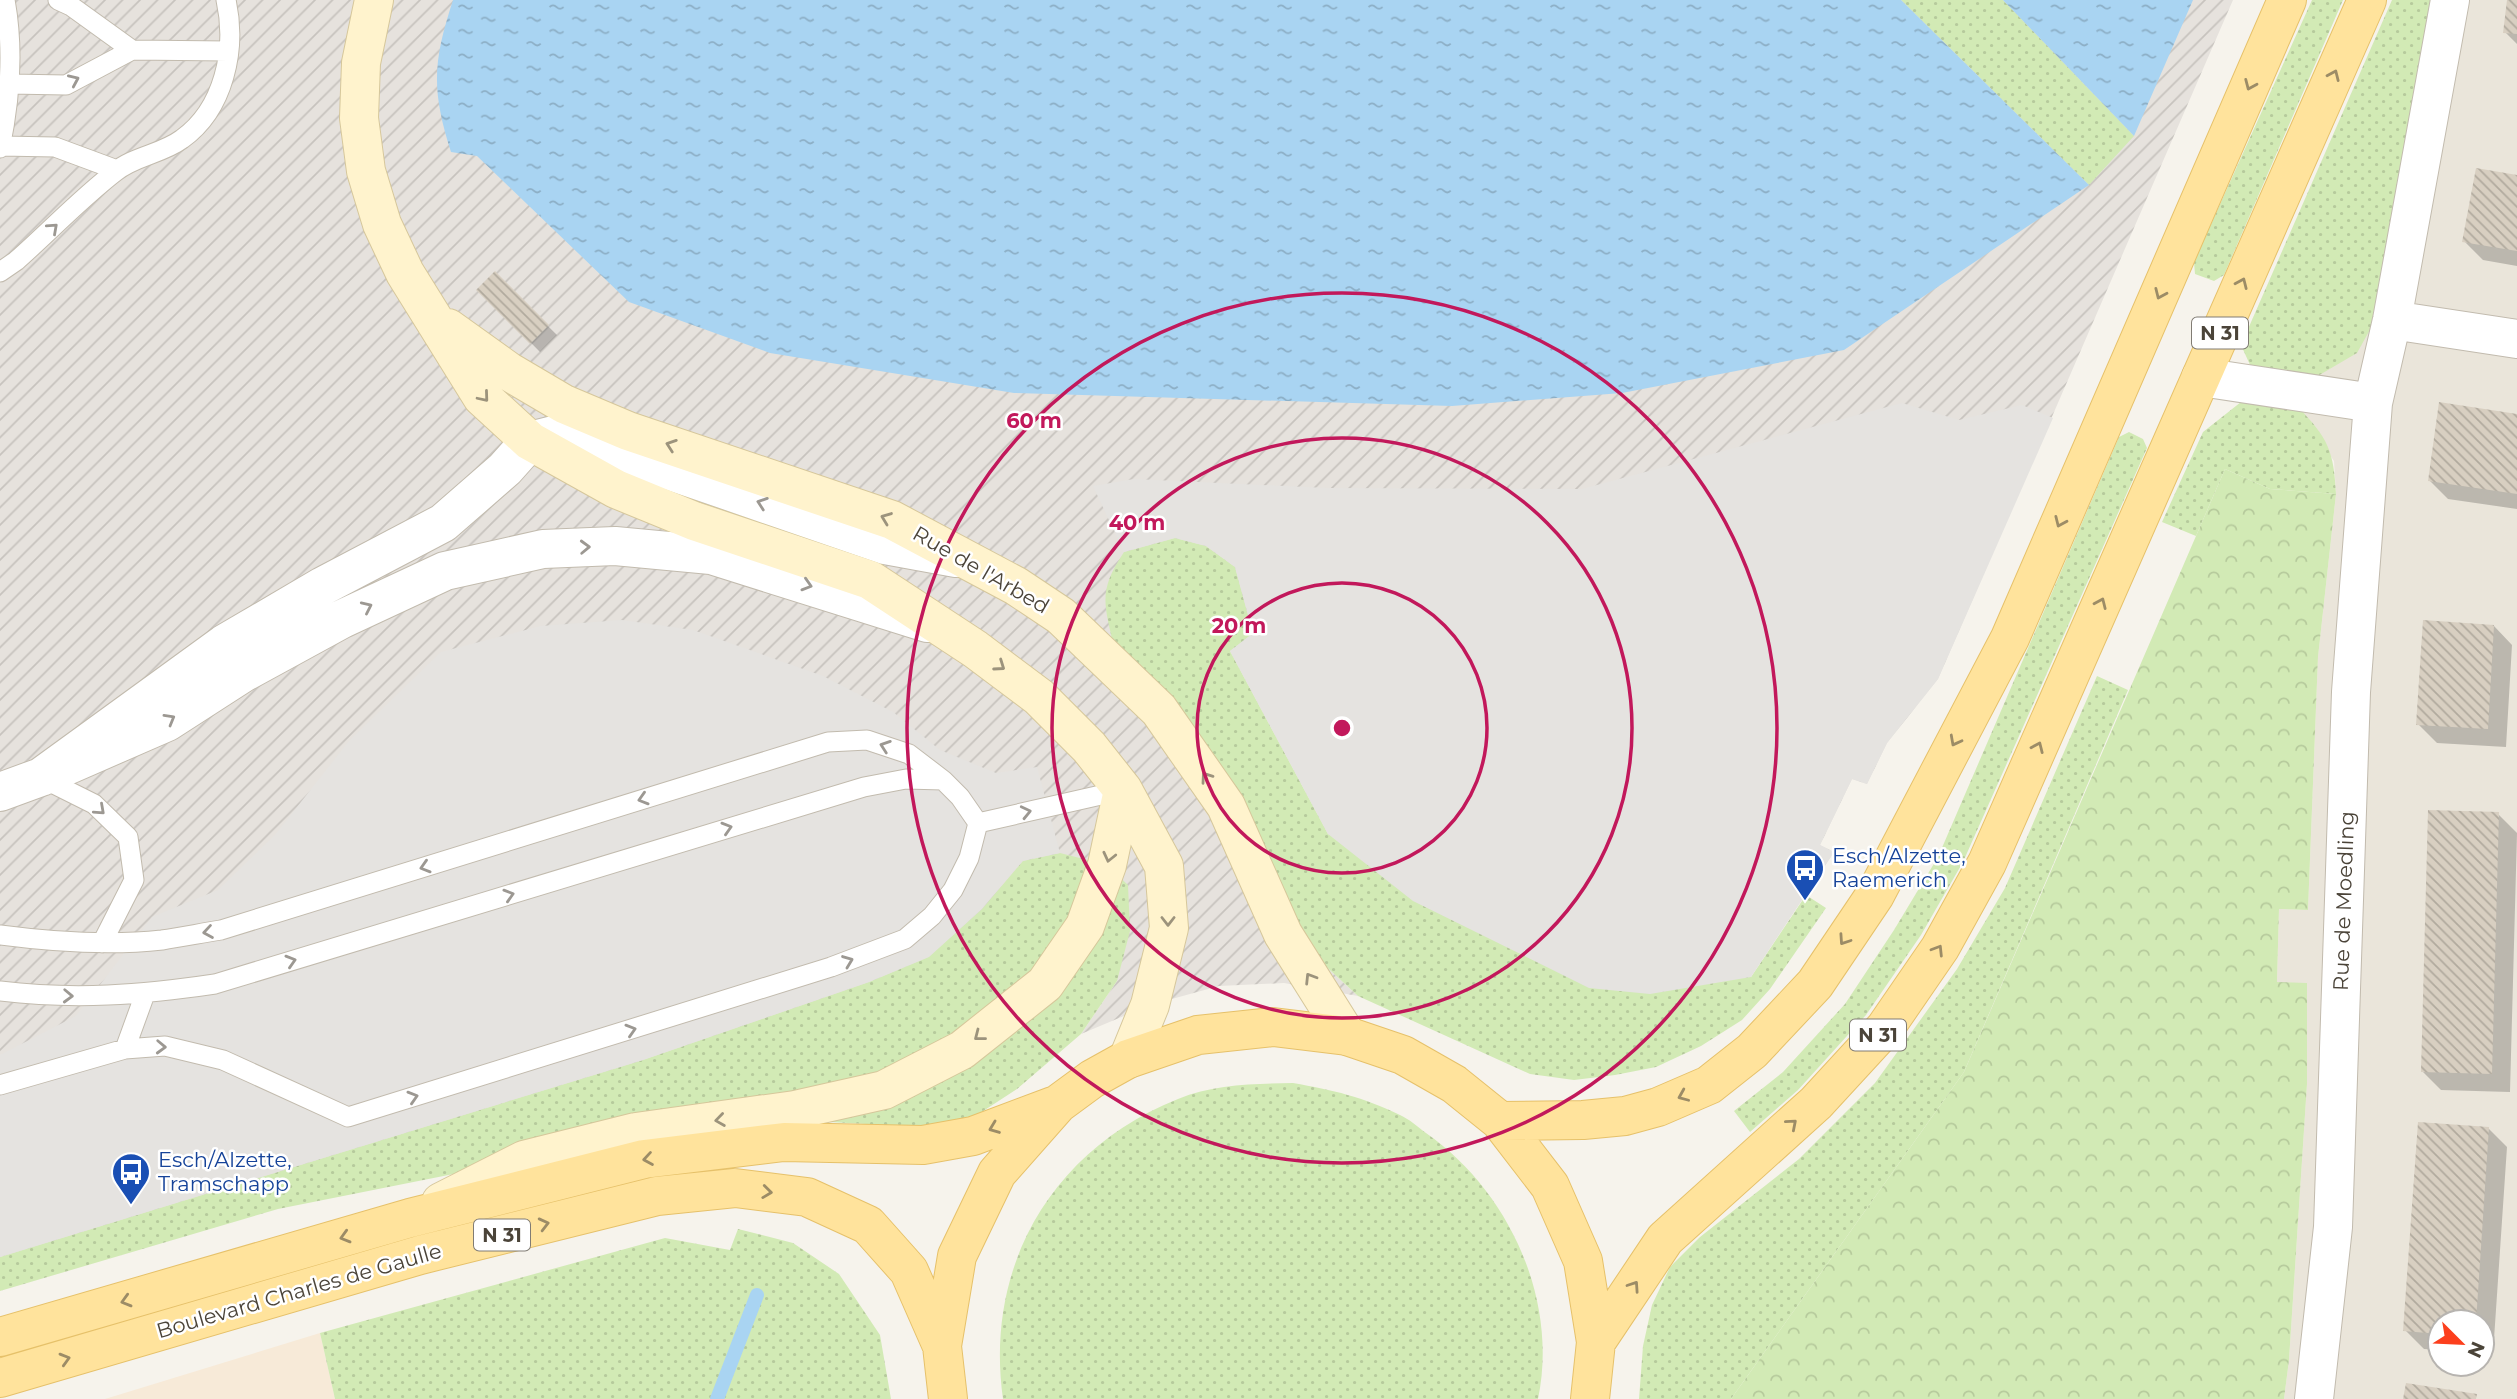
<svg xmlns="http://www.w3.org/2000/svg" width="2517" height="1399" font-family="Montserrat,sans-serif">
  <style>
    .residential { fill: #eae5da; fill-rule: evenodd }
    .commercial { fill: #f7ead8 }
    .industrial { fill: url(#industrial-furrows) }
    .grass { fill: url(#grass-dots) }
    .forest { fill: url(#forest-crowns) }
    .parking { fill: #e5e3e0 }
    .water { fill: url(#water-ripples) }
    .shadow { fill: #0003 }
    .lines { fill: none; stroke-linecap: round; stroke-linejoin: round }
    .stream { stroke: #a9d4f2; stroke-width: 14 }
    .building { fill: url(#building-back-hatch) }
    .lane-casing { stroke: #c2bbae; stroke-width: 21 }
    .street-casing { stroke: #c2bbae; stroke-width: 40 }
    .secondary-casing { stroke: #d6c79b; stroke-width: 40 }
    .primary-casing { stroke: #e6c16a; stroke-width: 40 }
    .lane { stroke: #fff; stroke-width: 19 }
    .street { stroke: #fff; stroke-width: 38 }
    .secondary { stroke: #fff3cd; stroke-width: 38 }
    .primary { stroke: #ffe39c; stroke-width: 38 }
    .oneway { stroke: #9c8c66 }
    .oneway2 { stroke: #9c9892 }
    .oneway3 { stroke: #9c937c }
    .ring { fill: none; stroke: #c2185b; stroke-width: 3.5 }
    .labels { text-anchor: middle; stroke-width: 5; stroke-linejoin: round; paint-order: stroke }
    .shield { fill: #fff; stroke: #817c74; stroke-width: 2 }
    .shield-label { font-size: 19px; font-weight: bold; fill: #4b4439 }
    .street-label { font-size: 21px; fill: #4b4439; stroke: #fff }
    .transit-label { font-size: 21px; fill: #164399; stroke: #fff; text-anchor: start }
    .centre { fill: #c2185b; stroke: #fff; stroke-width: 3.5 }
    .ring-label { font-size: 21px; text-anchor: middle; font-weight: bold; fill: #c2185b; stroke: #fff; stroke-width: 5; stroke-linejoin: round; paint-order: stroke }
  </style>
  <defs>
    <pattern id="industrial-furrows" width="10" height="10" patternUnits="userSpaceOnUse" patternTransform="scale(1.75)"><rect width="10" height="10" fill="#e6e2dd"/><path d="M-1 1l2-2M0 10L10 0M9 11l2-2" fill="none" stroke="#c7c3be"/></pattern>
    <pattern id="grass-dots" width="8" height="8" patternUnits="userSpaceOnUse" patternTransform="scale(1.75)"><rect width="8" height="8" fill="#d2eab5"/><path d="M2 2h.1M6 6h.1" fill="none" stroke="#b6ca9c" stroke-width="1.8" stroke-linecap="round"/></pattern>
    <pattern id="forest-crowns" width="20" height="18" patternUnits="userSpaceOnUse" patternTransform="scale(1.75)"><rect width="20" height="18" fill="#d2eab5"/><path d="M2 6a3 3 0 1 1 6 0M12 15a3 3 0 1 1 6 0" fill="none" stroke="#b6ca9c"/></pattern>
    <pattern id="water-ripples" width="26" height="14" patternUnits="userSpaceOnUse" patternTransform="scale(1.75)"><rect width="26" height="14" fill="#a9d4f2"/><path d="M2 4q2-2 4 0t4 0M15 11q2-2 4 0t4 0" fill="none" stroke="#8caec5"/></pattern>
    <pattern id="building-back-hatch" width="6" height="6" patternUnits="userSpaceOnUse" patternTransform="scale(1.75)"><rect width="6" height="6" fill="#d8cfc1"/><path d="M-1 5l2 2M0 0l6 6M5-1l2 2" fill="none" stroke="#b1aa9e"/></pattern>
  </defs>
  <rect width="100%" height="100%" fill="#f6f3ec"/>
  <path class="residential" d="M2434,0H2517V1399H2284L2289,1360L2307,1084V984L2277,982L2279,909L2308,910L2318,657L2336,494L2334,461L2298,407ZM2440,1322H2482V1364H2440Z"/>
  <path class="commercial" d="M320,1333L335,1399H105Z"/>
  <path class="industrial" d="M0,0H2233L1938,679L1887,743L1867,784L1852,779L1820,845L1834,852L1806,895L1328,834L1230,651L1175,538L1319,960L1358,996L1284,983L1219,986L1150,1005L1081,1034L1117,981L0,1257Z"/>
  <path class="grass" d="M1901,0H2003L2134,136L2089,185Z
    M2312,0H2343L2224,275L2214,281L2195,274L2194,262Z
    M2392,0H2434L2377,317L2357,353L2316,377L2298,407C2328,438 2334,451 2336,494L2270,489L2225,469L2196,536L2162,522L2203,432L2260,387L2241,345Z
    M2129,432L2143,439L2147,448L1963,862L1921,935L1866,1015L1798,1090L1750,1132L1734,1111L1783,1072L1845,1004L1894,930L1938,857L2119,437Z
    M1175,538L1206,546L1235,567L1253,634L1230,651L1328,834L1751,977L1806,895L1826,908L1770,989L1742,1020L1701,1046L1656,1067L1615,1075L1574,1080L1530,1074L1358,996L1319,960L1114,647C1104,603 1098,591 1124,552Z
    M2097,676L2128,690L1964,1072L1731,1399H1639L1643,1346L1652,1305L1670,1267L1700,1237L1799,1159L1875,1083L1957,969L2005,888Z
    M1060,853L1107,865L1128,885L1130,931L1117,981L1081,1034L1017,1089L974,1117L921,1127L829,1122L524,1160L278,1209L0,1291V1257L643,1060L869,982L928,957L982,909L1023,861Z
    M1293,1083C1333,1090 1363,1097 1400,1115C1409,1119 1418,1127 1426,1133C1508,1190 1559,1299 1538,1399H1003C984,1265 1053,1149 1178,1099C1214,1084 1254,1084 1293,1083Z
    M738,1229L793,1243L839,1274L880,1335L891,1399H335L320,1333L665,1238L730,1250Z"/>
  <path class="forest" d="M2225,469L2270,489L2336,494L2318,657L2308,910L2279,909L2277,982L2307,983V1084L2289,1360L2284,1399H1731L1964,1072Z"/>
  <path class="parking" d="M1902,403L1959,420L2022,405L2053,418L1938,679L1887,743L1867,784L1852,779L1820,845L1834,852L1751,977L1650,994L1589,988L1413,901L1328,834L1230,651L1253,633L1235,567L1206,546L1175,538L1124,552L1093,486L1134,479L1327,488L1582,489Z
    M622,620L693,630L823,676L893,712L940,750L996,773L1037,767L1060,853L1022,861L982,909L929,957L869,982L643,1060L0,1257V1055L76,1016L152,917L218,890L275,835L349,741L441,652L541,626Z"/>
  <path class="water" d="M453,0H1901L2089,185L1844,350L1622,393L1452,406L1014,393L770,353L629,302L477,156L451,152C431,89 433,62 453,0Z
    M2003,0H2193L2134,136Z"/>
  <path class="shadow" d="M2508,0H2517V44L2505,32Z
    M2517,177V266L2483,260L2464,241Z
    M495,274L557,335L540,352L479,290Z
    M2517,416V509L2448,499L2430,481Z
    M2494,626L2512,645L2506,747L2437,743L2418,724Z
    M2498,814L2517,833L2510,1092L2441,1090L2422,1071Z
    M2488,1128L2507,1147L2493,1354L2482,1353V1322H2440V1350L2424,1349L2405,1330Z"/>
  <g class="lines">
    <path class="stream" d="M717,1399L757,1295"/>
  </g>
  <path class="building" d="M2507,0H2517V34L2503,33Z
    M2476,168L2517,175V251L2462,242Z
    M495,271L549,325L530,344L476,290Z
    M2439,402L2517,414V494L2428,481Z
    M2423,620L2494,625L2488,729L2416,725Z
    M2428,810L2499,812L2492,1074L2421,1072Z
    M2418,1122L2489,1127L2476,1322H2440V1334L2403,1331Z
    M2406,1383L2477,1394L2476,1399H2403Z"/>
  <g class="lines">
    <defs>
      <path id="lane" d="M58,0L71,6L132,50
        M10,84L66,85L132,50L228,51
        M1,146L55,147L117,170
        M0,148C10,100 14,49 5,0
        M0,272L16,261C49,232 80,199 115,172C134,156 162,154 182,139C224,109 237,49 226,0
        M42,778L94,804L128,837L134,880L102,943
        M0,935C53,942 109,946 162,940C182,937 202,933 221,930L828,742L867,740L909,754L943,780L960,797L978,823
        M0,991C75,1000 141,995 215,984L864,787L906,779L943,780
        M125,1049L145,994
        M0,1085L125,1049L165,1046L223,1060L348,1117L831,967L905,939L932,916L953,890L969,858L978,823L1123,790"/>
      <path id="street" d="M2392,320L2517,339
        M2201,377L2373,403L2392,320L2450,0
        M41,777L224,644L323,586L443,523L505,469L530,441L566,432L621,454L885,545L956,558
        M0,792L41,777L167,722L243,673L342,619L445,571L543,549L615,546L711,555L927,623
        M2314,1399L2333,1227L2351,692L2373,403"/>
      <path id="secondary" d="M374,0L361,63L359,118L366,171L382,224L405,273L482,397L530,441L616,489L694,521L870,580L975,649L1039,697L1089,747L1123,790L1164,866L1169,928L1150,1005L1128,1059
        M448,328L508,371L564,404L628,431L892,520L1016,586L1061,616L1159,710L1226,806L1283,934L1347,1036
        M441,1202L524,1160L636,1132L795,1110L884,1090L962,1050L1045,984L1085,926L1107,865L1123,790"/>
      <path id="primary" d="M1500,1121L1583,1120L1625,1116L1658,1107L1709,1085L1752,1051L1815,984L1875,895L2010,638L2287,0
        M0,1337L410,1218L644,1159L784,1142L923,1145L973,1136L1053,1106
        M1596,1342L1665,1239L1816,1103L1885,1028L1940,948L1987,863L2367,0
        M0,1378L420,1255L657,1196L735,1188L807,1197L868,1225L909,1271L942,1346
        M948,1399L942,1346L957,1256L997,1173L1058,1104L1092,1079L1128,1059L1198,1035L1273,1027L1347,1036L1403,1055L1454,1084L1500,1121L1550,1186L1583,1261L1596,1342L1590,1399"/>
    </defs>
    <use href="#lane" class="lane-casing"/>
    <use href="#street" class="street-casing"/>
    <use href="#secondary" class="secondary-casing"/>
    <use href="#primary" class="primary-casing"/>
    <use href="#lane" class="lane"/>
    <use href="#street" class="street"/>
    <use href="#secondary" class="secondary"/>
    <use href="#primary" class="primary"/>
  </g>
  <defs><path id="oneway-chevron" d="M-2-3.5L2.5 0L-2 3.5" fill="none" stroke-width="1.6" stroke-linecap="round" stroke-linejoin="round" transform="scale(1.75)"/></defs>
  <g class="oneway">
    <use href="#oneway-chevron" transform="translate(2334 75) rotate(-66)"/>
    <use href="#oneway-chevron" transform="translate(2250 85) rotate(113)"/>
    <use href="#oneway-chevron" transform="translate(2242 283) rotate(-66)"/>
    <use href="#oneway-chevron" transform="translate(2160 294) rotate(114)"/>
    <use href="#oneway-chevron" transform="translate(2060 522) rotate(114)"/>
    <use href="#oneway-chevron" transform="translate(2101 603) rotate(-66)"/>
    <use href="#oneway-chevron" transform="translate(1955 741) rotate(118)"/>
    <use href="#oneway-chevron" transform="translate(2038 747) rotate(-66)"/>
    <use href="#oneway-chevron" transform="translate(1844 940) rotate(124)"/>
    <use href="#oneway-chevron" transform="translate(1938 950) rotate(-58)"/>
    <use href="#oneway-chevron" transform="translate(1683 1096) rotate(157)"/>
    <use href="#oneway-chevron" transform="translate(1792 1124) rotate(-41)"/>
    <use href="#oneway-chevron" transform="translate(994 1128) rotate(159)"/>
    <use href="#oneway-chevron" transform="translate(648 1159) rotate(171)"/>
    <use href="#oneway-chevron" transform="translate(767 1192) rotate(7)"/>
    <use href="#oneway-chevron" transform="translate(544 1224) rotate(-14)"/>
    <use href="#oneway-chevron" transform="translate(345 1237) rotate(164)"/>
    <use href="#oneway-chevron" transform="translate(1634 1286) rotate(-56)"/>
    <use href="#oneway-chevron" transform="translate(126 1301) rotate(164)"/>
    <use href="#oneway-chevron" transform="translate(65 1359) rotate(-16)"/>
  </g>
  <g class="oneway2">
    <use href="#oneway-chevron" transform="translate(74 80) rotate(-24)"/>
    <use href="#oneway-chevron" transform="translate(53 228) rotate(-42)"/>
    <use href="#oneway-chevron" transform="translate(762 503) rotate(-161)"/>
    <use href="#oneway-chevron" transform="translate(585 547) rotate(-2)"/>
    <use href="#oneway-chevron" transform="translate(807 585) rotate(17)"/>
    <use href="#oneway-chevron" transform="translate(367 607) rotate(-25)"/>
    <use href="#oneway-chevron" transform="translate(170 719) rotate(-30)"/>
    <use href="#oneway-chevron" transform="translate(885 746) rotate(-161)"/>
    <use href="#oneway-chevron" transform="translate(643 799) rotate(163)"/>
    <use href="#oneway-chevron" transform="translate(100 810) rotate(42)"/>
    <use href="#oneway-chevron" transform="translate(1026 812) rotate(-13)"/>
    <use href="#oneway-chevron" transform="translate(727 828) rotate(-17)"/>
    <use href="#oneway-chevron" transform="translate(425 867) rotate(163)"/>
    <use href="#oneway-chevron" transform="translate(509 895) rotate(-17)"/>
    <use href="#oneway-chevron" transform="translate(208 932) rotate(171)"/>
    <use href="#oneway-chevron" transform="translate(291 961) rotate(-17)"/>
    <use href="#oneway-chevron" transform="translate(848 961) rotate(-21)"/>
    <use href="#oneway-chevron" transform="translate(68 996) rotate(2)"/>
    <use href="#oneway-chevron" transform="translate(631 1030) rotate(-17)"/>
    <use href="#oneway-chevron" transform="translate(161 1047) rotate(2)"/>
    <use href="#oneway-chevron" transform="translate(413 1097) rotate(-17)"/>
  </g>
  <g class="oneway3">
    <use href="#oneway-chevron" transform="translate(484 397) rotate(50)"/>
    <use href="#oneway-chevron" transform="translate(671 445) rotate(-161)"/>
    <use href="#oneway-chevron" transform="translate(886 518) rotate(-159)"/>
    <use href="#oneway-chevron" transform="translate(1000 666) rotate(35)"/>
    <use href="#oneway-chevron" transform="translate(1206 777) rotate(-125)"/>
    <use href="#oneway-chevron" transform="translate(1109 857) rotate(103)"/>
    <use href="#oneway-chevron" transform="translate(1168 921) rotate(90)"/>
    <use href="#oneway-chevron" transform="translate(1310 978) rotate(-122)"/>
    <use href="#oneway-chevron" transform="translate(979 1036) rotate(142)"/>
    <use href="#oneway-chevron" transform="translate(720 1120) rotate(172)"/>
  </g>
  <g class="ring">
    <circle cx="1342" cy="728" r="145"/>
    <circle cx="1342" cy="728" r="290"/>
    <circle cx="1342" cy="728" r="435"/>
  </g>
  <defs>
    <symbol id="bus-pin" viewBox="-11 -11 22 30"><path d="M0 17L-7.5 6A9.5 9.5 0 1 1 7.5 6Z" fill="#1a4fb4" stroke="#fff"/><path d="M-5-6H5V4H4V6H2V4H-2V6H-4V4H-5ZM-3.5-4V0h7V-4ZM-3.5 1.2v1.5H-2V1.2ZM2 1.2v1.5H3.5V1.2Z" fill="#fff"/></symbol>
  </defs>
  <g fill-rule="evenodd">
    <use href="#bus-pin" x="1783" y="846" width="44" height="60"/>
    <use href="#bus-pin" x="109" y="1150" width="44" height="60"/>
  </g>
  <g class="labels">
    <g class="shield">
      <rect x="2192" y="317.5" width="56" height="31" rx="5"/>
      <rect x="1850" y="1019.5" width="56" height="31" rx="5"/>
      <rect x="474" y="1219.5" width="56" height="31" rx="5"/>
    </g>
    <g class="shield-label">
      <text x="2220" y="340">N 31</text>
      <text x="1878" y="1042">N 31</text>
      <text x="502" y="1242">N 31</text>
    </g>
    <g class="street-label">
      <text transform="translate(981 570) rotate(30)" y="7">Rue de l'Arbed</text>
      <text transform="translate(2344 901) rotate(-88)" y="7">Rue de Moedling</text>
      <text transform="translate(299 1291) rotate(-16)" y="7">Boulevard Charles de Gaulle</text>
    </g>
    <g class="transit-label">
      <text x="1832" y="863">Esch/Alzette,<tspan x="1832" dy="24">Raemerich</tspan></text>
      <text x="158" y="1167">Esch/Alzette,<tspan x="158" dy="24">Tramschapp</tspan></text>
    </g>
  </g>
  <circle cx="1342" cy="728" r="10" class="centre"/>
  <g class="ring-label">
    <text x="1034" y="428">60 m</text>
    <text x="1137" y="530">40 m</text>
    <text x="1239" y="633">20 m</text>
  </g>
  <g transform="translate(2461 1343) rotate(114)"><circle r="33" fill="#ffffff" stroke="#b7b4b0" stroke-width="2"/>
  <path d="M0-5L12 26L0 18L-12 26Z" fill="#fc3f1d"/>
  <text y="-10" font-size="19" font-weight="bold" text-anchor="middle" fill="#4b4439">N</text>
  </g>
</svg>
